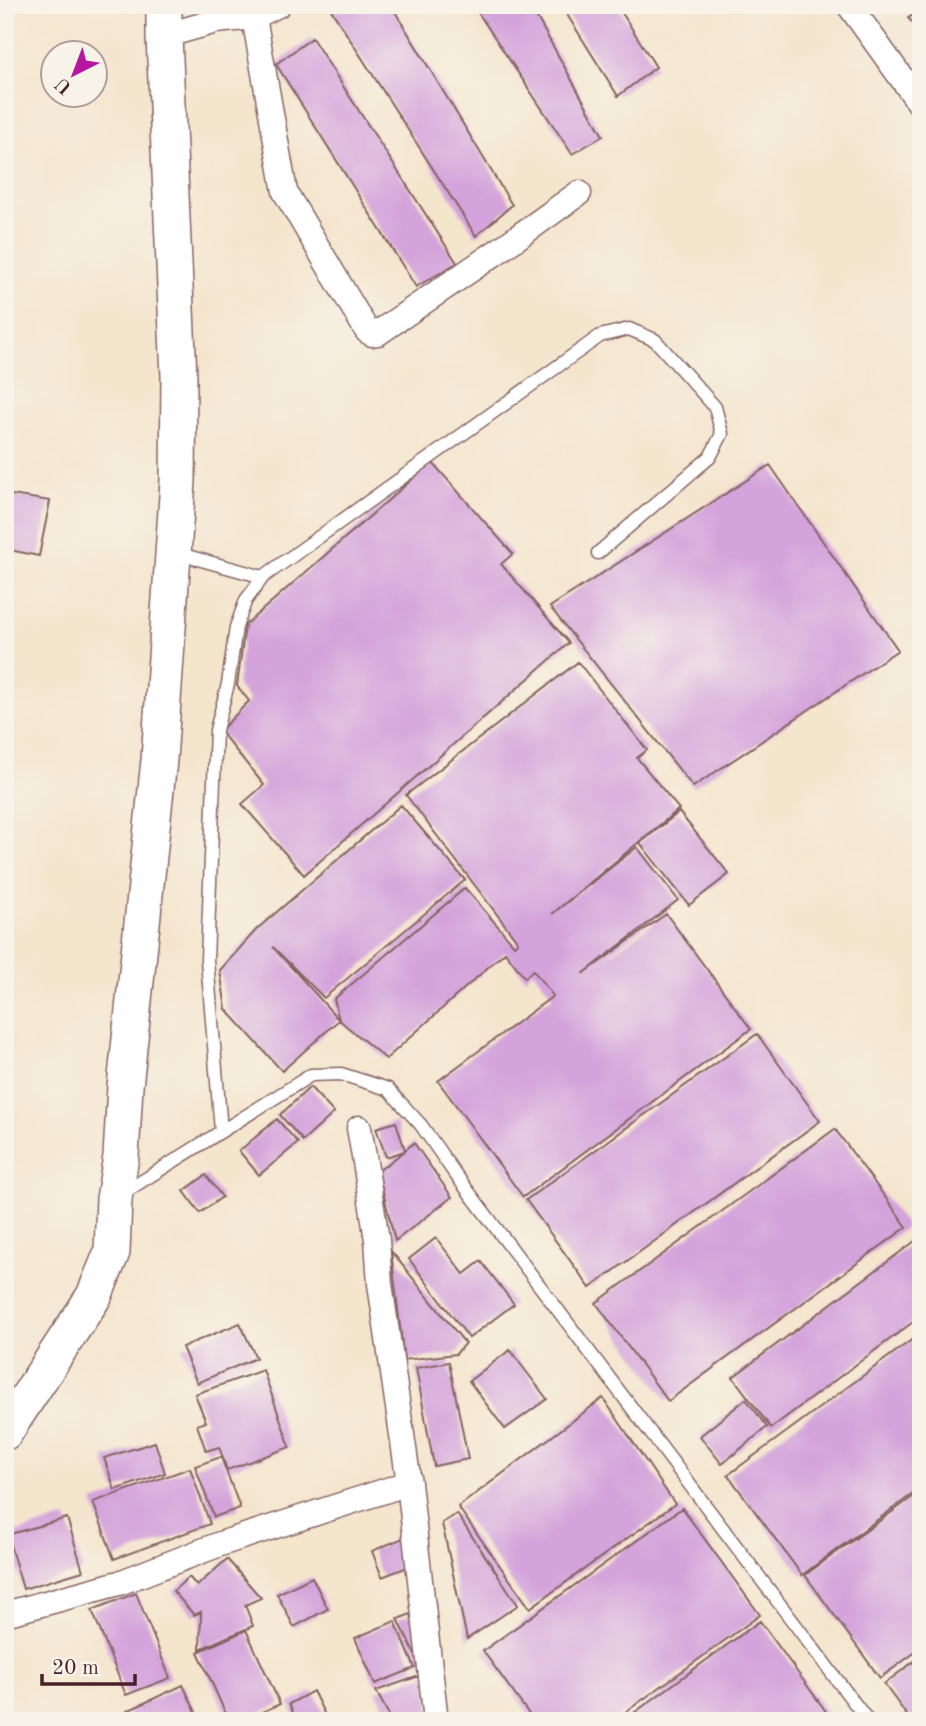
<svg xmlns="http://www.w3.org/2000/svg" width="926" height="1726" font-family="'Old Standard TT',serif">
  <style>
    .building { fill: #d4a3db }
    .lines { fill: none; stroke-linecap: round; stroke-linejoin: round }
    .service-casing { stroke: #866464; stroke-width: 15 }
    .minor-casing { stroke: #866464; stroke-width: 27 }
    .secondary-casing { stroke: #866464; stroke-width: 38 }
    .service { stroke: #fff; stroke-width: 12 }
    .minor { stroke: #fff; stroke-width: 24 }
    .secondary { stroke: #fff; stroke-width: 35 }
  </style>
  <rect width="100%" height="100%" fill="#f7f3e8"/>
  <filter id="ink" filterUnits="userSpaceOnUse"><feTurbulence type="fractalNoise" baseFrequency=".0143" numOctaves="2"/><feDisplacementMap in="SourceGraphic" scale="14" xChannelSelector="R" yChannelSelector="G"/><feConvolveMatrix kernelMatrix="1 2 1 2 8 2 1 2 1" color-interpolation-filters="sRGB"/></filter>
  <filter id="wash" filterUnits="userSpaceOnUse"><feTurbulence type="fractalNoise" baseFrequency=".00686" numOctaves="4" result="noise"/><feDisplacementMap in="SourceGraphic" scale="28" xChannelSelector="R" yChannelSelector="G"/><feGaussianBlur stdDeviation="1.57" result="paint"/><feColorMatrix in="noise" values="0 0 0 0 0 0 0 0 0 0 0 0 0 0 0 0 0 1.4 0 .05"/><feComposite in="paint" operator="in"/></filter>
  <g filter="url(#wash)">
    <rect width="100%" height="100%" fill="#f4e5cd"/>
    <g id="blocks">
      <path class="building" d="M328,5H391L512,205L476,236Z
        M473,5H530L603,136L572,154Z
        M561,5H617L656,67L618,96Z
        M921,9V32L908,18Z
        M312,38L457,263L416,287L276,64Z
        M432,462L513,554L501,564L569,643L304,875L242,804L264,785L220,731L249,701L237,686L245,625Z
        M770,465L898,650L693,787L550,607Z
        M5,494L50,501L39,556L5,549Z
        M578,662L647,750L637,758L679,809L552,914L637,847L678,900L583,974L666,914L751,1029L523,1197L438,1081L553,996L533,970L525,978L505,952L386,1059L339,1020L334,999L465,888L514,945L518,942L406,795Z
        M401,805L465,880L324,998L273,947L339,1020L282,1071L226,1009L220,970L257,929Z
        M679,812L729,874L689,905L640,843Z
        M757,1034L820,1121L590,1288L526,1200Z
        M310,1087L334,1113L303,1141L280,1115Z
        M277,1119L298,1143L259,1175L239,1151Z
        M396,1122L405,1150L414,1143L452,1197L395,1241L378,1171L405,1151L386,1157L376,1128Z
        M835,1129L907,1227L668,1401L596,1303Z
        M206,1175L222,1197L200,1213L184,1191Z
        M436,1238L464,1274L481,1261L514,1304L469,1338L409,1259Z
        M915,1241L921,1248V1316L771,1428L733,1377Z
        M391,1251L465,1343L456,1354L404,1360Z
        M240,1323L256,1358L197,1383L182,1347Z
        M921,1333V1488L802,1575L728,1475Z
        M510,1350L547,1399L505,1429L469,1381Z
        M449,1362L468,1459L434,1466L416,1368Z
        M263,1370L290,1447L227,1470L219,1447L206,1451L197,1425L206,1422L195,1394Z
        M603,1398L675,1504L530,1608L458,1507Z
        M746,1399L767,1427L722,1464L700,1436Z
        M155,1442L165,1473L115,1490L104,1458Z
        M221,1457L240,1508L214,1517L195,1466Z
        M190,1468L210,1524L114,1559L93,1502Z
        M921,1491V1648L880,1678L805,1575Z
        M682,1508L760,1615L613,1721H534L483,1651Z
        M457,1514L518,1605L467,1639L442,1523Z
        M67,1518L83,1571L23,1589L7,1535Z
        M403,1538L413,1565L382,1577L372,1551Z
        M227,1559L261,1598L245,1605L253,1626L200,1649L201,1612L194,1615L173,1591L189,1577L197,1586Z
        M312,1577L328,1609L294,1627L277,1594Z
        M136,1593L170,1678L126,1695L92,1610Z
        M421,1610V1667L398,1619Z
        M395,1621L415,1668L375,1684L355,1638Z
        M760,1621L833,1721H623Z
        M246,1630L280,1704L242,1721H229L198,1652Z
        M921,1656V1721H911L884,1684Z
        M428,1673L431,1721H392L376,1691Z
        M183,1685L200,1721H132L127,1711Z
        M313,1691L328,1721H297L289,1704Z"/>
    </g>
  </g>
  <g filter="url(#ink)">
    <use href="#blocks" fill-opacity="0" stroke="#866464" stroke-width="2"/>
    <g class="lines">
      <defs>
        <path id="service" d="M176,553L263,577
          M221,1131L207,960L216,730L228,684L236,627L246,600L263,577L600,336L629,329L655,340L715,407L722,434L710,457L598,553
          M120,1195L311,1075L341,1074L388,1089L421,1125L453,1171L868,1721"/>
        <path id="minor" d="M849,5L921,105
          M254,17L285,192L367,331L372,334L378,333L501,249L579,193
          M164,36L216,21L254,17L278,5
          M359,1128L365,1162L377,1240L380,1284L409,1483L436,1721
          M5,1614L119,1583L220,1544L409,1483"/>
        <path id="secondary" d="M5,1432L94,1296L112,1252L114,1199L121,1157L125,1087L159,760L178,481L179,377L164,36V5"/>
      </defs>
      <use href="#service" class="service-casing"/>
      <use href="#minor" class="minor-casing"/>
      <use href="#secondary" class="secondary-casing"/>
      <use href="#service" class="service"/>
      <use href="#minor" class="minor"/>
      <use href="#secondary" class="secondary"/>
    </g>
  </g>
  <rect width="926" height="1726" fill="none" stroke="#f7f3e8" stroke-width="28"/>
  <g transform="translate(74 74) rotate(222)"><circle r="33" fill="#f7f3e8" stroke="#b29e9c" stroke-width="2"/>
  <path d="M0-5L12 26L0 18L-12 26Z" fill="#b5179e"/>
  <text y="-10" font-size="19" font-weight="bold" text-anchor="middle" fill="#4a1f2b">U</text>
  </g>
  <path d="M42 1674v10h93v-10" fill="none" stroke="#4a1f2b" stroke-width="3.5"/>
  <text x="52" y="1674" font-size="21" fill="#4a1f2b" stroke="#f7f3e8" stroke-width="5" paint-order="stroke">20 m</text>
</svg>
